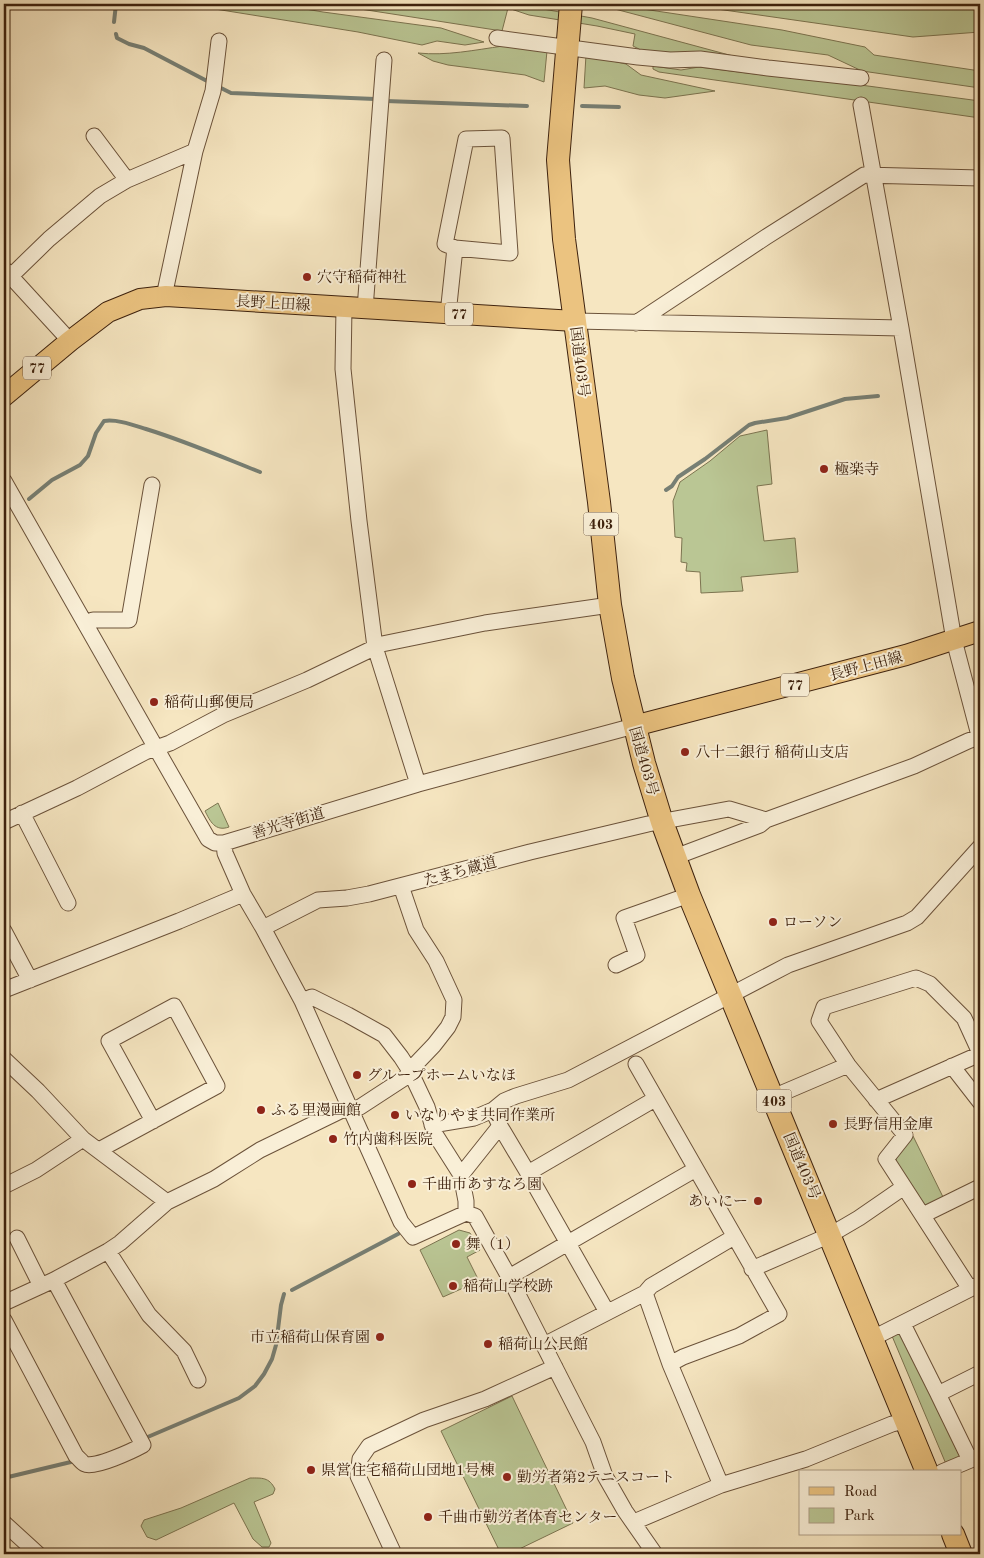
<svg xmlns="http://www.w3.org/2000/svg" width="984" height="1558" font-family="'Old Standard TT','Noto Serif JP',serif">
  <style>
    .green { fill: #bac694; stroke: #7c7450 }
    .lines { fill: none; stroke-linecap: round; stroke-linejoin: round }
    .stream { stroke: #777f74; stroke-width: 4 }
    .minor-casing { stroke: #6b523a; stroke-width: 17 }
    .major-casing { stroke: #3d210d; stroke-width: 22 }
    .highway-casing { stroke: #3d210d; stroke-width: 24 }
    .minor { stroke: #f9efd7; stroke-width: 15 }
    .major { stroke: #ebc380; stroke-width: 20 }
    .highway { stroke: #ebc380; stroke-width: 22 }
    .poi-dot { fill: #8f2418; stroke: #f9efd7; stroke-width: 2 }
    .labels { text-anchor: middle; stroke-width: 4; stroke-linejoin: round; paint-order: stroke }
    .shield { fill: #f9efd7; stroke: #755f4a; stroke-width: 1 }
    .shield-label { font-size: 14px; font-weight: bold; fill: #3d210d }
    .poi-label { font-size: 15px; fill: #3d210d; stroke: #f9efd7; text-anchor: start }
    .street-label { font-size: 15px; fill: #3d210d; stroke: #f9efd7 }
  </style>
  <rect width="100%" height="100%" fill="#f6e6c1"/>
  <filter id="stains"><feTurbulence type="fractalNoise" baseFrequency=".004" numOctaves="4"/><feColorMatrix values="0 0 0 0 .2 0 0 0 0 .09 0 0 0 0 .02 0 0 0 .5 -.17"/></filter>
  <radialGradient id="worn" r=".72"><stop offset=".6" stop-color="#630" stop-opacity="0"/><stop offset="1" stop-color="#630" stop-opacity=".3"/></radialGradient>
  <path class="green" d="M184,4H276L323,12L441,28L484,42L465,45L437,41L422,45L358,32Z
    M328,4H464L507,8L506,5L527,6L592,18L744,59L643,51L633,46L635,34L597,26L529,15L508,8L502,31Z
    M610,4L782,30L865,47L874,55L980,71V88L862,71L828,55L751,45L611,8Z
    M682,4H980V32L913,37Z
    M503,46L547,51L544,82L525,75L448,65L433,61L418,53C446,56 475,50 503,46Z
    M586,55L626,64L641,75L715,91L665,98L639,95L605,86L584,88Z
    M653,66L681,70L699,67L763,75L853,84L980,101V118L659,72L653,69Z
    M767,430L772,484L757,486L764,541L795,538L798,572L741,577L743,591L701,593L700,572L686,571L687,563L681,562L682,538L675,537L673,501L680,482L710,461L740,436Z
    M218,803L229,827C215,832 210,821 205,811Z
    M913,1136L944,1199L928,1207L924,1205L896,1161L897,1153Z
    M459,1230L470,1233L480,1250L467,1257L479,1281L443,1297L420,1250Z
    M899,1332L961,1455L960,1458L946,1464L892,1336Z
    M512,1396L573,1523L509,1554H501L441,1431Z
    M250,1478C262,1478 269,1477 275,1489L273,1494L254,1502L271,1543L269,1547H262L253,1539L234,1503L156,1540L147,1537L141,1526L144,1520L181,1508Z"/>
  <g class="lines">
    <path class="stream" d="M114,22L116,4
      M116,34L117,38L129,44L144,48L207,81
      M221,88L231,93L375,99
      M386,101L527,106
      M582,106L619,107
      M666,490L672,486L678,477L705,459L749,425L755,423L787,418L845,399L878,396
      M29,499L52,480L80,465L88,456L96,433L104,421C117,419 133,425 146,429C185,441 222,457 260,472
      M292,1290L398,1234
      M143,1439L239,1398L255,1386L264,1374L272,1359L276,1345L281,1305L284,1294
      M4,1478L75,1461"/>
    <defs>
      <path id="minor" d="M497,38L638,57L670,60L700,59L768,68L861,78
        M861,105L901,328L954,640L980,739
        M94,136L127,180
        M502,138L510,253L455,248L445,244L466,139Z
        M5,270L70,341
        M10,277L49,239L100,196L127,180L195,151
        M166,296V287L172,259L195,151L213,91L219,41
        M344,307L343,369L359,521L375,647L418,784
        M365,309L384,60
        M448,314L455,248
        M575,321L901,328
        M636,323L766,237L864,175L980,178
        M4,481L156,748L170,743L223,715L307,680L382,644L485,623L610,605
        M85,623L93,620H129L152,485
        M22,813L68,903
        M4,822L77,788L145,752L156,748L208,839L215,843H224L418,784L634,726
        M224,843L225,853L243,894L263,928L302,1001L401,1222L413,1237L466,1213L475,1216L509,1277L593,1442L605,1476L625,1511L655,1554
        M675,857L760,825L766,820
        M263,928L318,900L347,898L369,894L530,852L648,824L729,809L766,820L914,766L968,741L979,737
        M4,931L30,980
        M616,965L637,955L624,918L689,895
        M4,990L179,921L243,894
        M302,1001L312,997L348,1015L384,1035L401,1057L410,1071L427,1107L435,1134L461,1175L466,1201V1213
        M4,1059L38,1091L83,1139L167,1202
        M636,1064L779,1314L739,1336L683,1357L670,1364L645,1293
        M952,1066L980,1102
        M773,1097L848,1065
        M876,1100L980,1054
        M493,1110L500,1126L528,1173L607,1312
        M432,1125L474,1118L493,1110L504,1101L516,1096L568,1080L788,965L907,923L917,917L980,847
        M99,1150L217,1086L174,1006L109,1041L153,1121
        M528,1173L655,1099
        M461,1175L500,1126
        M4,1186L36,1170L83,1139
        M923,1215L980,1187
        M17,1238L41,1286
        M108,1251L149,1315L184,1351L198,1380
        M752,1269L830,1235L859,1218L904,1187
        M509,1277L696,1169
        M970,1289L886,1159L905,1135L848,1065L819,1021L824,1007L916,978L930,984L964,1018L980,1053
        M4,1303L54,1280L108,1251L120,1243L167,1202L214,1179L260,1150L340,1111L360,1107L406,1077L412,1068L434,1045L448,1027L453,1017L454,1000L436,961L416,930L401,886
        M4,1320L76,1456C79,1458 82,1463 85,1464C94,1469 134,1450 143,1445L54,1280
        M903,1324L938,1394L980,1373
        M871,1339L980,1284
        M544,1345L645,1293L651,1286L734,1237
        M670,1364L721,1485
        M938,1394L970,1460
        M942,1472L980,1456
        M634,1522L721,1485L806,1459L892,1424L906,1421
        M4,1523L38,1554
        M394,1554L358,1476L360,1459L369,1446L424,1420L485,1399L555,1367"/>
      <path id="major" d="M4,396L70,341L108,312L140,299L166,296L575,321
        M634,726L906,655L980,631"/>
      <path id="highway" d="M571,4L558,160L564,239L599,502L610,605L623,678L644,763L662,822L689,895L927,1472
        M953,1534L961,1554"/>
    </defs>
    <use href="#minor" class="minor-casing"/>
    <use href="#major" class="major-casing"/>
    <use href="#highway" class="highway-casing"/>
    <use href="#minor" class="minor"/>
    <use href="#major" class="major"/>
    <use href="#highway" class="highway"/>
  </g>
  <g class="poi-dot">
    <circle cx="307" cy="277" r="5"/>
    <circle cx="824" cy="469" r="5"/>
    <circle cx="154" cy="702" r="5"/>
    <circle cx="685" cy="752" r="5"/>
    <circle cx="773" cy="922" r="5"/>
    <circle cx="357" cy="1075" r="5"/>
    <circle cx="261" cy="1110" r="5"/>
    <circle cx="395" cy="1115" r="5"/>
    <circle cx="833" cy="1124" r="5"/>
    <circle cx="333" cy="1139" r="5"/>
    <circle cx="412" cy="1184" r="5"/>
    <circle cx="758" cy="1201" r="5"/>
    <circle cx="456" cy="1244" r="5"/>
    <circle cx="453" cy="1286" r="5"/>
    <circle cx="380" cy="1337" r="5"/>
    <circle cx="488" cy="1344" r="5"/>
    <circle cx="311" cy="1470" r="5"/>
    <circle cx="507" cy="1477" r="5"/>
    <circle cx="428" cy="1517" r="5"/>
  </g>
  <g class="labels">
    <g class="shield">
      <rect x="445" y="302.5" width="28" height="23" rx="4"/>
      <rect x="23" y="356.5" width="28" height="23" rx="4"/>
      <rect x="583.5" y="512.5" width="35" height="23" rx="4"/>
      <rect x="781" y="673.5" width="28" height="23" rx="4"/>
      <rect x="756.5" y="1089.5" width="35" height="23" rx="4"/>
    </g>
    <g class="shield-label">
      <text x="459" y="319">77</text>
      <text x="37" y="373">77</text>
      <text x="601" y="529">403</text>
      <text x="795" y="690">77</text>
      <text x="774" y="1106">403</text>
    </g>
    <g class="poi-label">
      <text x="317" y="282">穴守稲荷神社</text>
      <text x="834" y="474">極楽寺</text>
      <text x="164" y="707">稲荷山郵便局</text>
      <text x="695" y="757">八十二銀行 稲荷山支店</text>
      <text x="783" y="927">ローソン</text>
      <text x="367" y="1080">グループホームいなほ</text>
      <text x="271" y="1115">ふる里漫画館</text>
      <text x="405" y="1120">いなりやま共同作業所</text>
      <text x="843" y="1129">長野信用金庫</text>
      <text x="343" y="1144">竹内歯科医院</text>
      <text x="422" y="1189">千曲市あすなろ園</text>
      <text x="748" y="1206" text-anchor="end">あいにー</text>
      <text x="466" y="1249">舞（1）</text>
      <text x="463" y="1291">稲荷山学校跡</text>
      <text x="370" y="1342" text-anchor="end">市立稲荷山保育園</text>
      <text x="498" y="1349">稲荷山公民館</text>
      <text x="321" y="1475">県営住宅稲荷山団地1号棟</text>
      <text x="517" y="1482">勤労者第2テニスコート</text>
      <text x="438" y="1522">千曲市勤労者体育センター</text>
    </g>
    <g class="street-label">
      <text transform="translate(273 303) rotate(3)" y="5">長野上田線</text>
      <text transform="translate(580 362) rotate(83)" y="5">国道403号</text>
      <text transform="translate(866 666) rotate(-15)" y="5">長野上田線</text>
      <text transform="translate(644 761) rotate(74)" y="5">国道403号</text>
      <text transform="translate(288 823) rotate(-17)" y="5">善光寺街道</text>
      <text transform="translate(460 871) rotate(-15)" y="5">たまち蔵道</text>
      <text transform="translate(802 1166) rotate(67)" y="5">国道403号</text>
    </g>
  </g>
  <rect width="984" height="1558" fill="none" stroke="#f6e6c1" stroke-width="20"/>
  <rect x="5" y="5" width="974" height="1548" fill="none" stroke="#3d210d" stroke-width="2.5"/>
  <rect x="10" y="10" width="964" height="1538" fill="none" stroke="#3d210d"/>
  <rect x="799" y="1470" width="162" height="65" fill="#f9efd7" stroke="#ae9d86"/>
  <rect x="809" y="1487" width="25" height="8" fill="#ebc380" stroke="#ae9d86"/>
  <text x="844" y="1496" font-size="15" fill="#3d210d">Road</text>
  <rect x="809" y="1508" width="25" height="15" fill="#bac694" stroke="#ae9d86"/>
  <text x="844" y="1520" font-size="15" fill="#3d210d">Park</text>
  <rect width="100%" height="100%" filter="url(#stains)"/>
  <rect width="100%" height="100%" fill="url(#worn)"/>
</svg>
